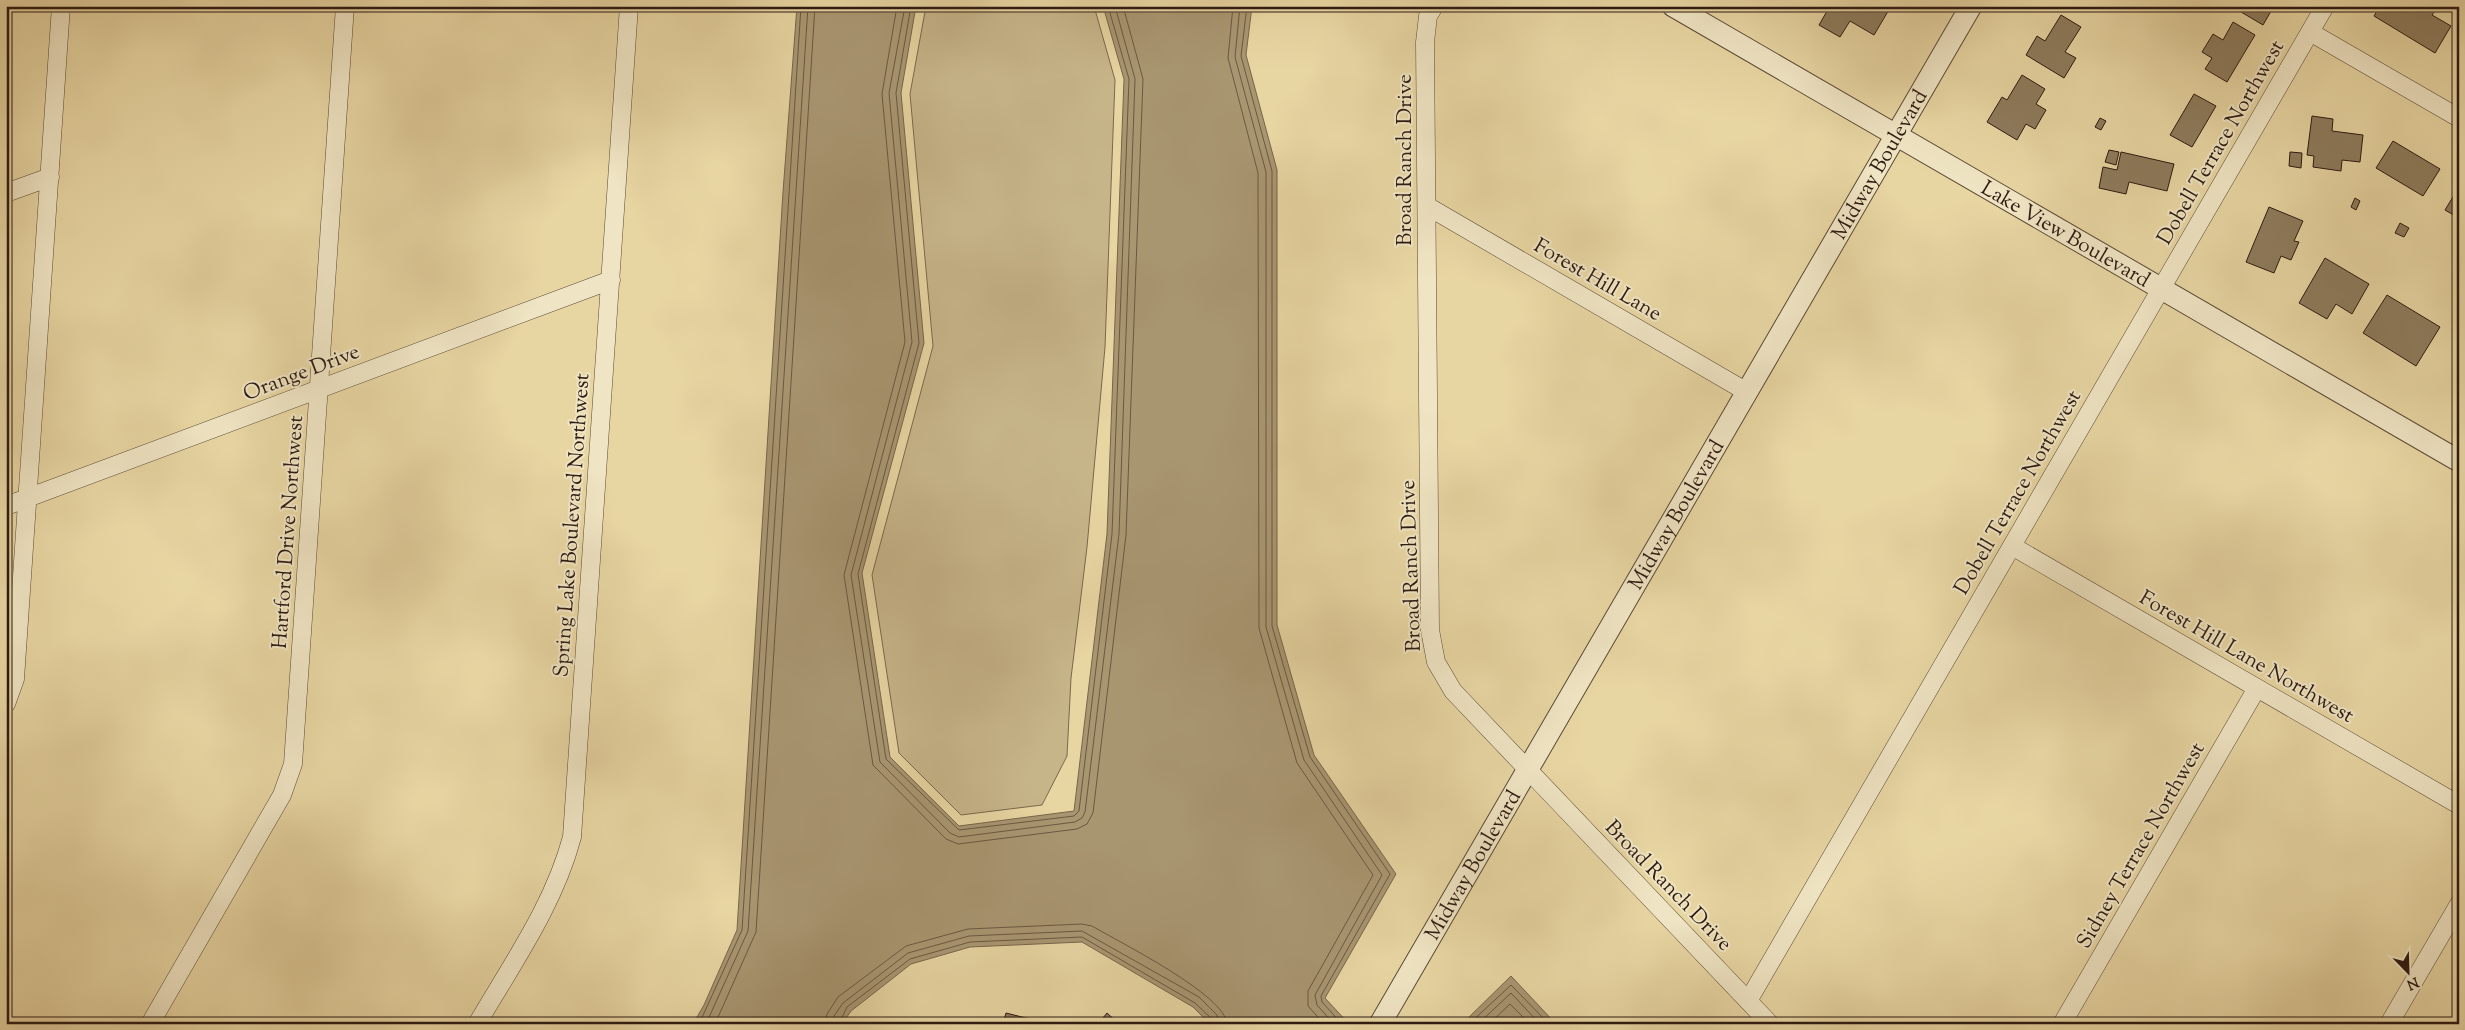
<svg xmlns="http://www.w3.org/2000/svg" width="2465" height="1030" font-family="'Sorts Mill Goudy',serif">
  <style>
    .green { fill: #c7b58a; stroke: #7a684e }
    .water { fill: #a89671; stroke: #77654b }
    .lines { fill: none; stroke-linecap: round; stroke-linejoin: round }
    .shore { stroke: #6a5842; stroke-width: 1 }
    .building { fill: #8e7c5d; stroke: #2d1b12 }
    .minor-casing { stroke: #5c4a36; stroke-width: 19 }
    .tertiary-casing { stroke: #5c4a36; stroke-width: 23 }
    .minor { stroke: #efe4c3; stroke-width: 18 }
    .tertiary { stroke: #efe4c3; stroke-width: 21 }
    .labels { text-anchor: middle; stroke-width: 4; stroke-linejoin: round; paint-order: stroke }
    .street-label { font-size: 21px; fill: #2d1b12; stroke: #efe4c3 }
  </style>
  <rect width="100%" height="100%" fill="#e7d5a2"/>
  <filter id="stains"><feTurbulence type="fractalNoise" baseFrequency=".004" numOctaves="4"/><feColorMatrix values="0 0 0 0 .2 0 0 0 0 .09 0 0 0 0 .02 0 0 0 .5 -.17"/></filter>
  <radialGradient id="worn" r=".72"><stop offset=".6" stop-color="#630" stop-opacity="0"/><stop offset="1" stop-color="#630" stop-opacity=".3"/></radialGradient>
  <path class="green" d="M926,6H1094L1115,80L1105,347L1087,547L1071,678L1067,756L1042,805L961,815L899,753L872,575L933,346L910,94Z"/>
  <path class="water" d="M797,6H916L901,93L924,343L862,573L890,757L959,826L1074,811L1107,534L1124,79L1103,6H1252L1246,55L1277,170V625L1314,755L1396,874L1325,998L1349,1024H1210L1193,1007L1082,942L970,947L911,964L851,1011L842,1024H693L704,1005L737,930L783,192Z
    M1511,976L1556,1024H1462Z"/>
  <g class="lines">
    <path class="shore" d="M897,6L882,94L905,342L844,575L873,765L946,839L958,844L1077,829L1087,824L1093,813L1126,535L1143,79L1123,6
      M905,6L889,93L912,342L851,575L880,762L950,833L959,837L1075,822L1082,818L1085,812L1119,534L1135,79L1115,6
      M911,6L896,93L919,343L858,574L886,759L959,830L1074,816L1079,811L1112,534L1129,79L1108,6
      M1233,6L1228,58L1258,173L1259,628L1297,763L1373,875L1308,991V1006L1324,1024
      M1240,6L1235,57L1266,172V627L1304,760L1382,875L1315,995L1317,1005L1334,1024
      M1247,6L1241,56L1272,171V626L1310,757L1390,874L1321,996L1322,1002L1342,1024
      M699,1024L742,930L801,6
      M706,1024L748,931L808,6
      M715,1024L756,932L815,6
      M825,1024L827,1014L838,997L906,946L968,929L1082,924L1092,926C1119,942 1226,995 1227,1024
      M832,1024L834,1016L843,1003L908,953L969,936L1082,931L1199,997L1217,1015L1219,1024
      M839,1024L847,1007L910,959L970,942L1082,937L1195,1003L1212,1019L1213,1024
      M1469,1024L1511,985L1549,1024
      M1478,1024L1511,993L1540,1024
      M1489,1024L1510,1004L1530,1024"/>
  </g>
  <path class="building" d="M1830,6H1886L1890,8L1874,35L1850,21L1840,37L1819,25Z
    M2231,6H2274L2263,25Z
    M2380,6H2438L2432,15L2451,26L2435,53L2374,16Z
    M2061,15L2081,27L2065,52L2076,58L2064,78L2026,55L2037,36L2045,41Z
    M2233,22L2255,35L2227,82L2205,69L2212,58L2202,52L2213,34L2223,40Z
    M2022,75L2045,89L2036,104L2046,110L2035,129L2026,124L2017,140L1987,122L2002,97L2007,100Z
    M2194,94L2216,106L2192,147L2170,135Z
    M2312,116L2333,119L2332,131L2363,135L2360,162L2342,160L2341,171L2313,167L2314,156L2307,155Z
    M2100,118L2106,121L2101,130L2095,127Z
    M2393,141L2440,169L2423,196L2376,168Z
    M2109,150L2119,152L2116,165L2105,162Z
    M2121,152L2174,164L2167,191L2129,182L2126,194L2099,188L2103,167L2117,170Z
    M2290,152L2302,153L2301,168L2289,166Z
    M2459,187V218L2445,210Z
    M2355,198L2360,201L2356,210L2351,207Z
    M2269,207L2303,221L2294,241L2299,242L2291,260L2281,256L2274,273L2246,262Z
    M2400,223L2409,228L2404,237L2395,233Z
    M2325,258L2369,284L2352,314L2336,304L2327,319L2299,303Z
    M2387,295L2440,327L2416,366L2363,333Z
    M1006,1013L1050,1024H1003Z
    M1107,1013L1119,1024H1098Z"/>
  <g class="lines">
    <defs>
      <path id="minor" d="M1434,6L1428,16L1425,42L1430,630L1436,662L1453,691L1770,1024
        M2310,32L2459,118
        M6,193L50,177
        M1427,206L1747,392
        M6,506L611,280
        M2012,546L2459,805
        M6,704L15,679L61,6
        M1748,1001L2325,6
        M150,1024L282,795L293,764L345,6
        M477,1024C512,964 554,905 572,837L629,6
        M2062,1024L2257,688
        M2389,1024L2459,904"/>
      <g id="tertiary">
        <path id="s1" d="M1673,6L2459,461"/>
        <path id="s2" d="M1380,1024L1971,6"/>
      </g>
    </defs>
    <use href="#minor" class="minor-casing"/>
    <use href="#tertiary" class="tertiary-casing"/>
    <use href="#minor" class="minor"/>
    <use href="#tertiary" class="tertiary"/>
  </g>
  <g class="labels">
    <g class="street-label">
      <text transform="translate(2220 142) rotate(-60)" y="7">Dobell Terrace Northwest</text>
      <text transform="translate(1404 160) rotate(-90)" y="7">Broad Ranch Drive</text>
      <text dy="7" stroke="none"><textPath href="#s2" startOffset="994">Midway Boulevard</textPath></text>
      <text dy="7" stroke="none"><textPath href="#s1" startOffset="454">Lake View Boulevard</textPath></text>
      <text transform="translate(1598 279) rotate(30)" y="7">Forest Hill Lane</text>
      <text transform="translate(301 372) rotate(-21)" y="7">Orange Drive</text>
      <text transform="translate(2017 492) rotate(-60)" y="7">Dobell Terrace Northwest</text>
      <text dy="7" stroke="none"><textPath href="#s2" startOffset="589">Midway Boulevard</textPath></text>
      <text transform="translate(571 525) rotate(-86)" y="7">Spring Lake Boulevard Northwest</text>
      <text transform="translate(287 532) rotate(-86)" y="7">Hartford Drive Northwest</text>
      <text transform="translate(1410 566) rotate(-92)" y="7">Broad Ranch Drive</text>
      <text transform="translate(2247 656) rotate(30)" y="7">Forest Hill Lane Northwest</text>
      <text transform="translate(2140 845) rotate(-60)" y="7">Sidney Terrace Northwest</text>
      <text dy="7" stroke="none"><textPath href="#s2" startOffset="184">Midway Boulevard</textPath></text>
      <text transform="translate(1669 885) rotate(46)" y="7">Broad Ranch Drive</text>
    </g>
  </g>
  <rect width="2465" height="1030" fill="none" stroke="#e7d5a2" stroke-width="25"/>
  <rect x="8" y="8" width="2450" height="1015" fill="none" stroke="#2d1b12" stroke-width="2.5"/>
  <rect x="12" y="12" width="2440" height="1005" fill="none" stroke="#2d1b12"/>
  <g transform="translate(2408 972) rotate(157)" stroke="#efe4c3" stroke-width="4" paint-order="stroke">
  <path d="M0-4L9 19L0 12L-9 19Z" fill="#2d1b12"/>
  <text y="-8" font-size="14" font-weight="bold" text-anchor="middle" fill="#2d1b12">N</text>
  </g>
  <rect width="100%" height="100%" filter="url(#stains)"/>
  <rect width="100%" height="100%" fill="url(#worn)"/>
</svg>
